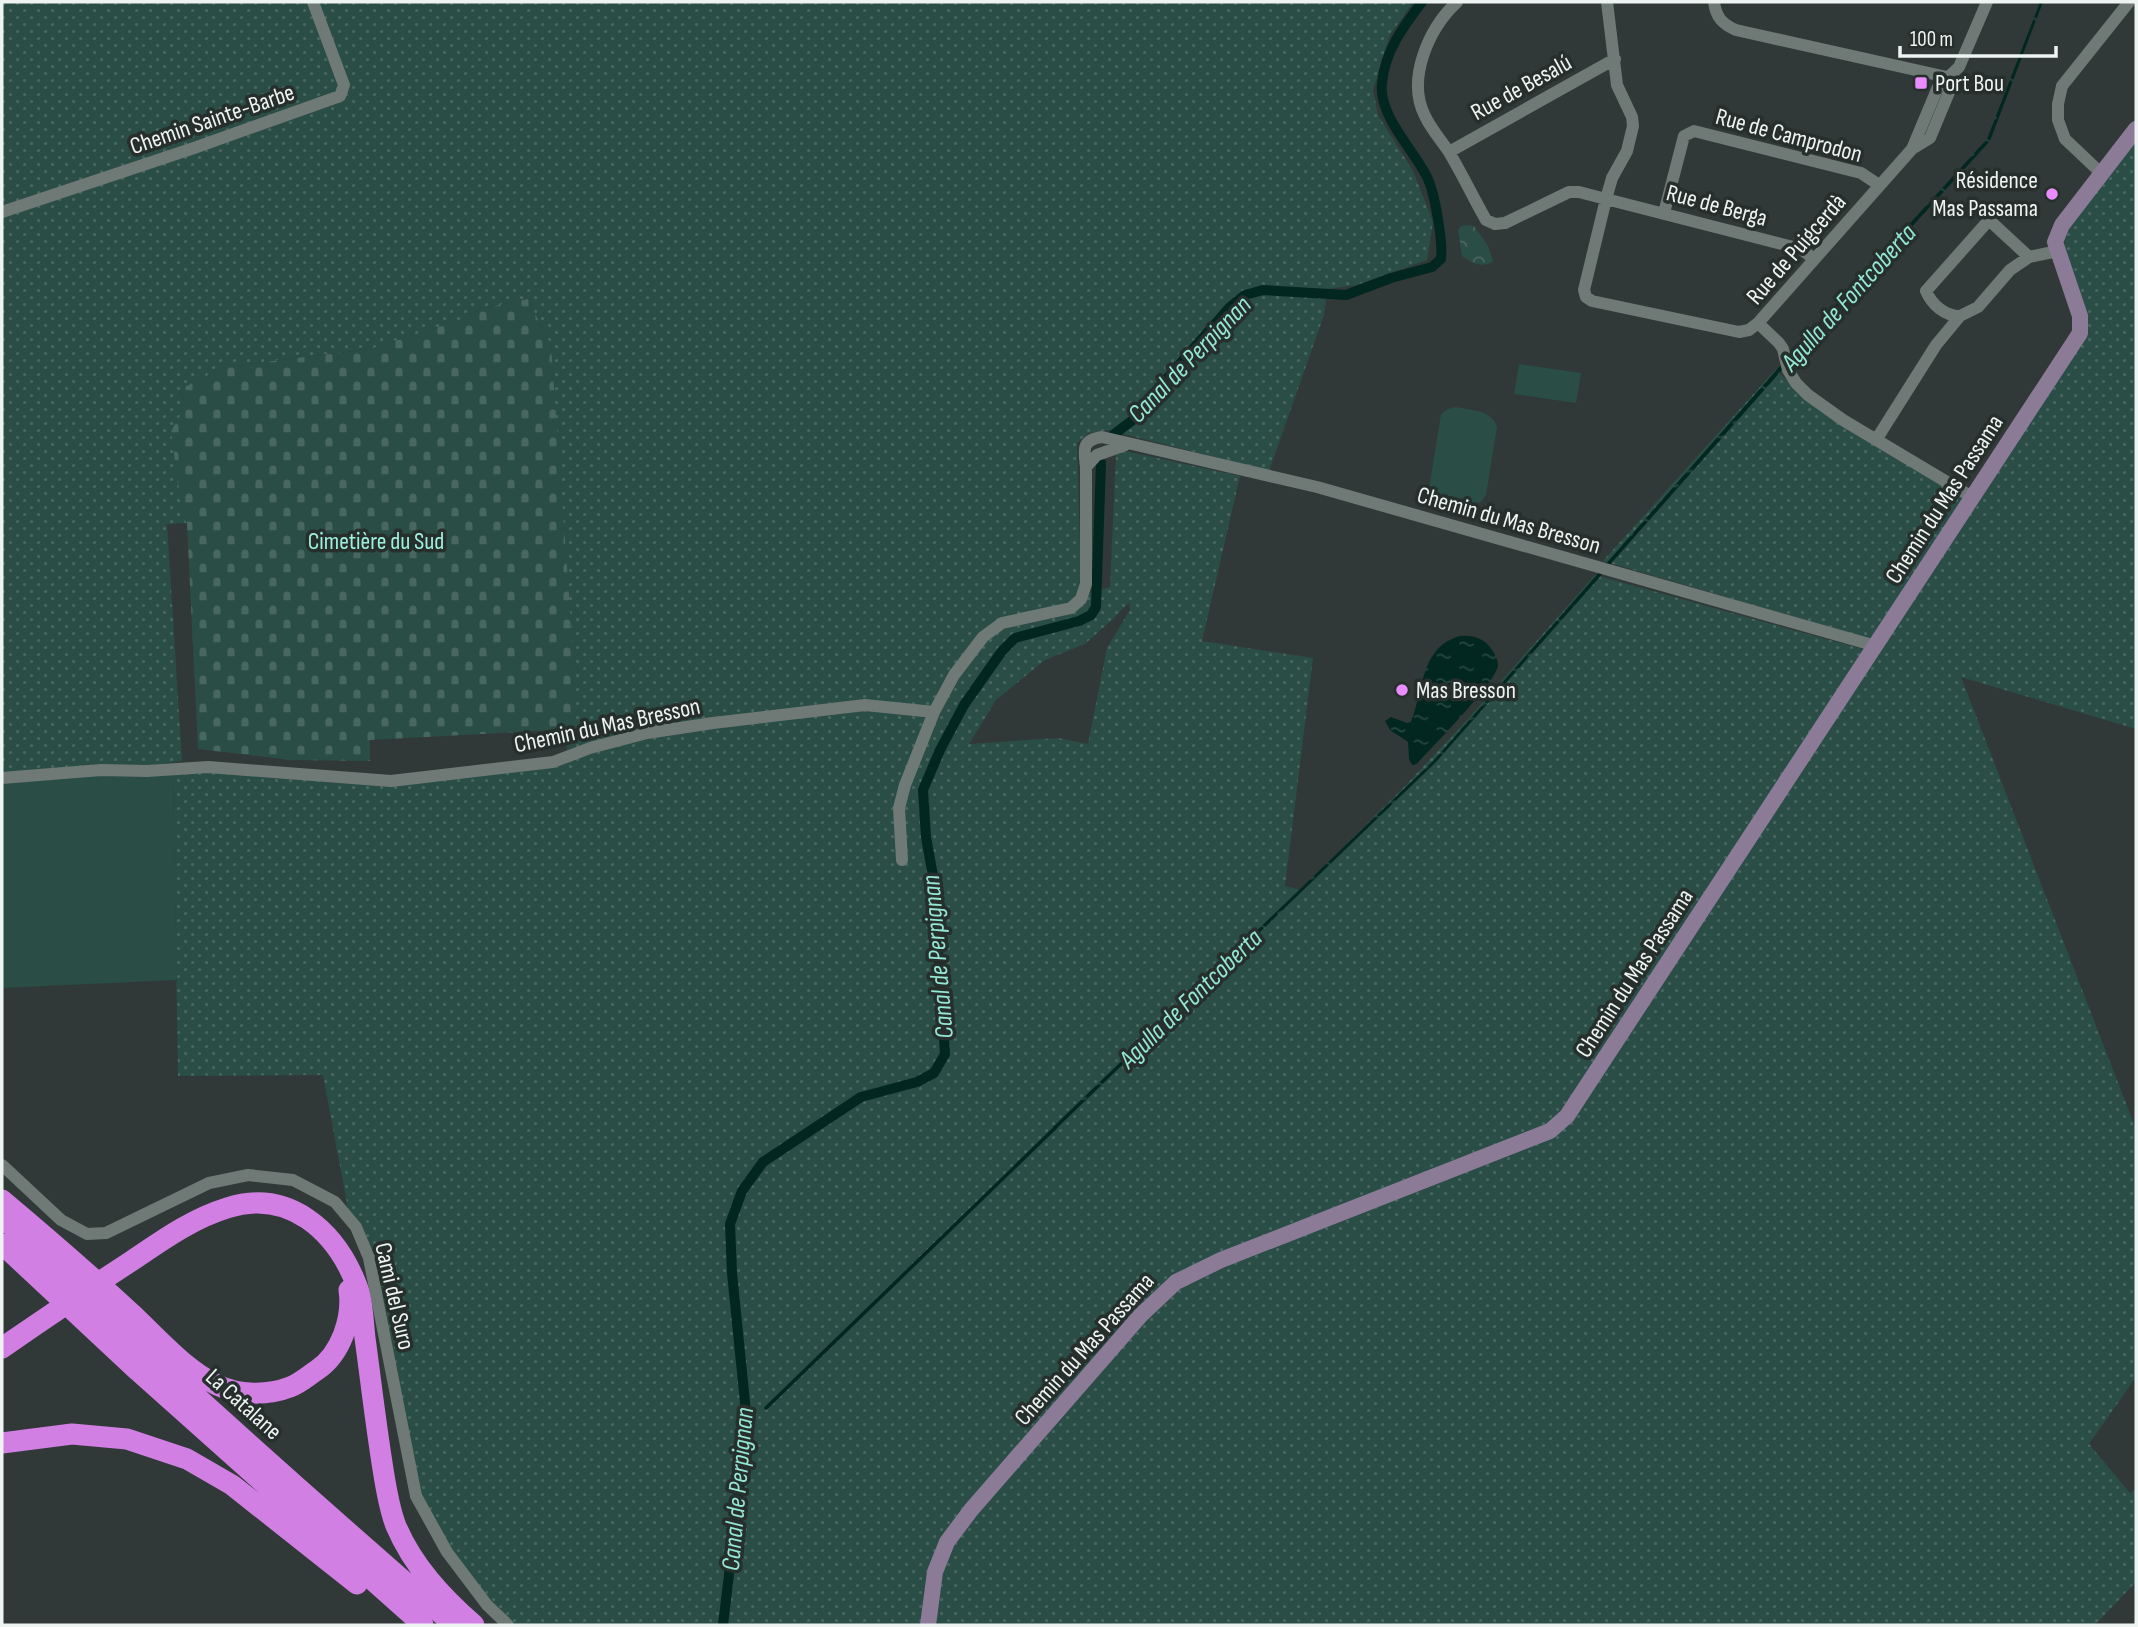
<svg xmlns="http://www.w3.org/2000/svg" width="2138" height="1627" font-family="'Sofia Sans Condensed',sans-serif">
  <style>
    .grass { fill: url(#grass-dots); fill-rule: evenodd }
    .cemetery { fill: url(#cemetery-stones) }
    .park { fill: url(#park-crowns) }
    .pitch { fill: #2a4d46 }
    .water { fill: url(#water-ripples) }
    .lines { fill: none; stroke-linecap: round; stroke-linejoin: round }
    .stream { stroke: #022721; stroke-width: 3.5 }
    .canal { stroke: #022721; stroke-width: 10 }
    .street { stroke: #6f7976; stroke-width: 12 }
    .secondary { stroke: #8c7b97; stroke-width: 16 }
    .highway { stroke: #d17fe3; stroke-width: 21 }
    .poi-dot { fill: #e98dfe; stroke: #262f2c; stroke-width: 2.5 }
    .labels { text-anchor: middle; stroke-width: 7; stroke-linejoin: round; paint-order: stroke }
    .poi-label { font-size: 24px; fill: #eef4f2; stroke: #262f2c; text-anchor: start }
    .street-label { font-size: 24px; fill: #eef4f2; stroke: #262f2c }
    .park-label { font-size: 24px; fill: #9ff1df; stroke: #262f2c }
    .water-label { font-size: 26px; font-style: italic; fill: #95e7d5; stroke: #262f2c }
  </style>
  <defs>
    <pattern id="grass-dots" width="8" height="8" patternUnits="userSpaceOnUse" patternTransform="scale(1.75)"><rect width="8" height="8" fill="#2a4d46"/><path d="M2 2h.1M6 6h.1" fill="none" stroke="#496761" stroke-width="1.8" stroke-linecap="round"/></pattern>
    <pattern id="cemetery-stones" width="16" height="16" patternUnits="userSpaceOnUse" patternTransform="scale(1.75)"><rect width="16" height="16" fill="#2a4d46"/><path d="M2 7V4a2 2 0 0 1 4 0v3zM10 15v-3a2 2 0 0 1 4 0v3z" fill="#496761"/></pattern>
    <pattern id="park-crowns" width="20" height="18" patternUnits="userSpaceOnUse" patternTransform="scale(1.75)"><rect width="20" height="18" fill="#2a4d46"/><path d="M2 6a3 3 0 1 1 6 0M12 15a3 3 0 1 1 6 0" fill="none" stroke="#496761"/></pattern>
    <pattern id="water-ripples" width="26" height="14" patternUnits="userSpaceOnUse" patternTransform="scale(1.75)"><rect width="26" height="14" fill="#022721"/><path d="M2 4q2-2 4 0t4 0M15 11q2-2 4 0t4 0" fill="none" stroke="#274742"/></pattern>
  </defs>
  <rect width="100%" height="100%" fill="#303937"/>
  <path class="grass" d="M2,2H1413L1390,35L1373,90L1378,115L1413,171L1433,222L1427,260L1357,285L1327,289L1324,315L1269,471L1108,430L1089,433L1077,443L1081,583L1077,597L1069,604L1000,619L931,707L865,701L567,752V730L574,729L551,346L528,299L480,309L462,320L370,349L224,367L179,391L187,404V523L167,524L182,761L147,766L2,774Z
    M2136,136V729L1961,677L2136,1129V1377L2089,1444L2130,1493L2136,1489V1582L2095,1625H933L941,1573L952,1545L975,1513L1144,1320L1180,1286L1223,1265L1553,1136L2085,336L2064,250L2065,236L2074,217Z
    M1776,369L1793,387L1963,499L1873,640L1603,561Z
    M1125,451L1240,476L1202,641L1313,658L1285,886L1301,890L1405,786L1466,721L1595,575L1866,650L1563,1112L1547,1126L1173,1277L966,1506L922,1625H515L491,1601L451,1549L420,1494L373,1257L348,1209L323,1075L178,1076L173,774L208,772L391,785L592,752L648,737L714,727L865,710L936,717L958,677L986,640L1004,628L1073,612L1087,594L1110,587L1116,455ZM1129,602L1130,610L1107,648L1088,744L1058,738L969,744L996,700L1045,660L1085,644L1115,617Z"/>
  <path class="cemetery" d="M528,299L551,346L571,622L574,729L370,740V761L291,760L198,749L187,524L182,514L171,431L187,404L179,390L224,367L370,349L461,320L480,309Z"/>
  <path class="park" d="M1467,225L1474,226L1488,246L1493,261C1483,269 1472,263 1462,256L1458,230L1461,226Z"/>
  <path class="pitch" d="M1519,364L1581,373L1576,403L1514,394Z
    M1455,407C1470,410 1493,410 1497,427L1486,495L1481,502C1466,505 1447,500 1432,496L1429,489L1441,414L1448,409Z
    M101,774H173L177,980L2,988V783Z"/>
  <path class="water" d="M2040,2H2043L1990,141L1797,353L1607,568L1603,567L1794,350L1987,139Z
    M1602,569L1606,570L1436,762L1055,1130L1053,1127L1434,760Z
    M1460,636C1470,635 1482,637 1489,646C1493,651 1498,658 1498,665C1498,681 1430,749 1416,765H1412L1409,759L1408,742L1390,730L1385,721L1391,717L1407,723L1411,722C1424,690 1420,647 1460,636Z"/>
  <g class="lines">
    <path class="stream" d="M766,1408L1056,1127"/>
    <path class="canal" d="M1113,435L1138,416L1155,392L1229,308L1245,295L1263,290L1346,295L1391,278L1432,267L1441,259C1443,241 1435,195 1428,179C1415,151 1378,116 1382,83C1385,51 1403,27 1422,2
      M723,1625L747,1422L732,1273L730,1224L742,1191L763,1162L861,1097L917,1082L934,1073L945,1054L933,876L926,837L923,790L940,750L964,705L1002,651L1015,638L1079,621L1091,615L1096,607L1101,463"/>
    <path class="street" d="M1457,2C1429,28 1406,79 1425,116C1431,129 1441,140 1449,152C1462,174 1473,197 1486,220L1495,224L1505,223L1569,192H1579L1606,199L1612,178L1627,151L1633,126L1632,117L1617,85L1607,2
      M1714,2C1716,17 1722,24 1736,30L1947,77
      M1912,149L1938,87L1959,67L1987,2
      M1449,152L1615,59
      M2102,174L2065,139L2058,120V104L2062,86L2129,2
      M2,212L194,148L340,96L344,85L313,2
      M1664,213L1684,136L1694,131L1861,173L1879,185
      M1814,259L1801,249L1606,199L1584,290L1586,297L1592,301L1739,332L1749,330L1758,323L1912,149L1930,138L1950,90L1947,77
      M1960,316C1945,316 1932,305 1926,291L1989,220L2029,257
      M1758,323L1779,343L1783,349L1788,370L1796,383L1808,395L1843,420L1972,497
      M1876,440L1936,345L1960,316L1978,307L2010,270L2029,257L2058,251
      M1086,467L1097,455L1125,445
      M2,778L101,770L147,771L208,767L391,781L553,762L590,748L647,733L713,723L865,705L934,712L954,675L983,637L1002,623L1071,608L1081,599L1086,584V467C1084,450 1081,440 1102,437L1317,487L1876,646
      M902,860L899,808L905,785L934,712
      M2,1165L61,1220L87,1234L106,1233L209,1183L248,1175L293,1180L335,1202L356,1227L369,1258L416,1496L447,1552L487,1605L508,1625"/>
    <path class="secondary" d="M928,1625L935,1572L947,1542L971,1510L1140,1316L1176,1282L1221,1260L1550,1131L1567,1116L2080,333V316L2055,242L2062,225L2136,129"/>
    <path class="highway" d="M2,1200C46,1237 89,1274 131,1313C157,1337 184,1369 217,1385C238,1395 267,1396 290,1387C299,1384 308,1376 317,1370C341,1354 353,1318 349,1290
      M2,1217C149,1356 300,1491 453,1624
      M2,1244L138,1371L423,1625
      M2,1348C44,1319 87,1290 130,1262C160,1242 191,1219 227,1208C289,1188 336,1231 357,1286C363,1301 363,1322 365,1338C371,1382 376,1426 383,1469C386,1488 389,1508 396,1526C413,1566 442,1597 474,1625
      M2,1443L72,1434L127,1439L187,1459L232,1485L357,1584"/>
  </g>
  <g class="poi-dot">
    <rect x="1914" y="76" width="14" height="14" rx="3.5"/>
    <circle cx="2052" cy="194" r="7"/>
    <circle cx="1402" cy="690" r="7"/>
  </g>
  <g class="labels">
    <g class="poi-label">
      <text x="1935" y="91">Port Bou</text>
      <text x="2038" y="188" text-anchor="end">Résidence<tspan x="2038" dy="28">Mas Passama</tspan></text>
      <text x="1416" y="698">Mas Bresson</text>
    </g>
    <g class="street-label">
      <text transform="translate(1521 87) rotate(-29)" y="8">Rue de Besalú</text>
      <text transform="translate(212 119) rotate(-19)" y="8">Chemin Sainte-Barbe</text>
      <text transform="translate(1789 135) rotate(15)" y="8">Rue de Camprodon</text>
      <text transform="translate(1717 205) rotate(15)" y="8">Rue de Berga</text>
      <text transform="translate(1796 249) rotate(-49)" y="8">Rue de Puigcerdà</text>
      <text transform="translate(1944 499) rotate(-57)" y="8">Chemin du Mas Passama</text>
      <text transform="translate(1509 520) rotate(16)" y="8">Chemin du Mas Bresson</text>
      <text transform="translate(607 725) rotate(-12)" y="8">Chemin du Mas Bresson</text>
      <text transform="translate(1634 973) rotate(-57)" y="8">Chemin du Mas Passama</text>
      <text transform="translate(395 1296) rotate(77)" y="8">Cami del Suro</text>
      <text transform="translate(1084 1349) rotate(-48)" y="8">Chemin du Mas Passama</text>
      <text transform="translate(244 1404) rotate(42)" y="8">La Catalane</text>
    </g>
    <g class="park-label">
      <text x="376" y="549">Cimetière du Sud</text>
    </g>
    <g class="water-label">
      <text transform="translate(1848 297) rotate(-48)" y="9">Agulla de Fontcoberta</text>
      <text transform="translate(1189 359) rotate(-46)" y="9">Canal de Perpignan</text>
      <text transform="translate(937 957) rotate(-95)" y="9">Canal de Perpignan</text>
      <text transform="translate(1190 998) rotate(-44)" y="9">Agulla de Fontcoberta</text>
      <text transform="translate(737 1489) rotate(-85)" y="9">Canal de Perpignan</text>
    </g>
  </g>
  <rect width="2138" height="1627" fill="none" stroke="#eef4f2" stroke-width="7"/>
  <path d="M1900 46v10h156v-10" fill="none" stroke="#eef4f2" stroke-width="3.5"/>
  <text x="1910" y="46" font-size="21" fill="#eef4f2" stroke="#262f2c" stroke-width="5" paint-order="stroke">100 m</text>
</svg>
